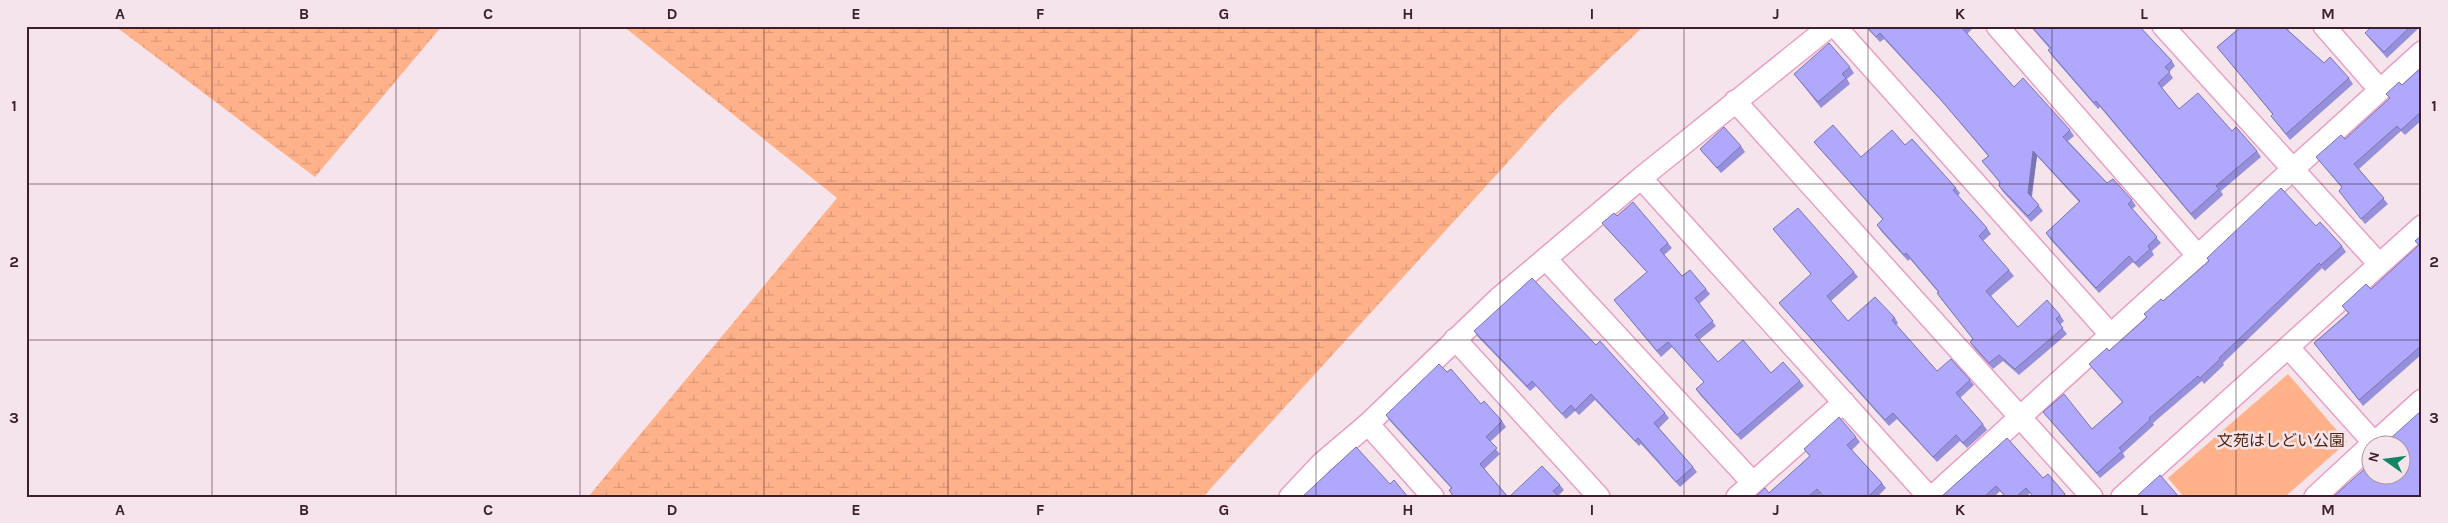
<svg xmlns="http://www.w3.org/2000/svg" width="2448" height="523" font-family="Karla,'Noto Sans JP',sans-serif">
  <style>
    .wetland { fill: url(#wetland-marsh) }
    .park { fill: #ffb18a }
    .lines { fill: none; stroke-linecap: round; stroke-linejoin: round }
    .street-casing { stroke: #ea9ec6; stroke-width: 24 }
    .street { stroke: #fff; stroke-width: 21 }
    .wall { fill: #9690da }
    .shaded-wall { fill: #7a76b1 }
    .building { fill: #afa8fd; stroke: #7a76b1 }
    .grid { fill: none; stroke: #3c1e2e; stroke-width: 1; stroke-opacity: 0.55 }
    .labels { text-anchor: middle; stroke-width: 5; stroke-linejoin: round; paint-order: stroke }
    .park-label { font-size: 16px; fill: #51260f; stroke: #f5e4ec }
    .neatline { fill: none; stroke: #3c1e2e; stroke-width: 2 }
    .grid-label { font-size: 16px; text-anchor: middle; font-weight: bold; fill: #3c1e2e }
  </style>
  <defs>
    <pattern id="wetland-marsh" width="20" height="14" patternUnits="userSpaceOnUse" patternTransform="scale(1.25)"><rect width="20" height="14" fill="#ffb18a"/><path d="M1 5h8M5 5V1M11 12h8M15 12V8" fill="none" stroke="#db9877"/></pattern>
  </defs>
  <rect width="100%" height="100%" fill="#f5e4ec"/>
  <path class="wetland" d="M115,26H442L315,177Z
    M623,26H1644L1558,107L1203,497H588L837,198Z"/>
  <path class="park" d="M2288,374L2347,442L2285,497H2184L2168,478Z"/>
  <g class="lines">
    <defs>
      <path id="street" d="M1835,26L2111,335
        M1997,26L2198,256
        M2163,26L2379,264
        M2324,26L2380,90
        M1735,101L2092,497
        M1641,178L1929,497
        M1546,259L1753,483
        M1455,339L1599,497
        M2288,347L2374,443
        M1368,424L1433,497
        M2371,446L2422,400
        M1290,497L1322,463L1368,424L1499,298L1641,178L1830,26
        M1737,497L1844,402
        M1932,497L2422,52
        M2122,497L2422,226
        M2315,497L2370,446"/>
    </defs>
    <use href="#street" class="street-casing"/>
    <use href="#street" class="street"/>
  </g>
  <path class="wall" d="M1865,26H1970L1972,29L1967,34L2014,87L2070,130L2074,136L2068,141L2107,183L2132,200L2136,206L2132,209L2161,243L2152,251L2154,255L2139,268L2133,262L2099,293L2050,239L2046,233L2079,202L2037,156L2032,197L2043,211L2031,222L2003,192L1999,186L2000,183L1982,161L1988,156L1945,105L1884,39L1880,42Z
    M2030,26H2139L2172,61L2175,66L2169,72L2173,78L2162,88L2179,109L2232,131L2257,151L2261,157L2221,191L2223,195L2195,220L2100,107L2098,109L2052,56L2048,50L2050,49Z
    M2242,26H2292L2288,30L2324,63L2349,78L2353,84L2290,140L2271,116L2273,115L2217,47Z
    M2367,26H2421L2387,58L2369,38L2365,33L2369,29Z
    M1850,67L1854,73L1847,79L1850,84L1821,108L1794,74Z
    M2422,67V120L2405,135L2401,131L2359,169L2388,204L2365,224L2339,191L2342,188L2316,157L2345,139L2390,99L2386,94L2402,85Z
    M1814,142L1861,157L1905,145L1956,188L1960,193L1958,196L1987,228L1991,234L1983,241L2009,270L2014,276L1991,296L2018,327L2060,315L2064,321L2060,325L2067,334L2019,375L2003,361L1993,369L1974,348L1970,342L1973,339L1941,299L1937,293L1938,292L1910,259L1908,261L1881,231L1877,225L1883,220L1818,147Z
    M1741,146L1745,152L1721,173L1704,154L1700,149Z
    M1617,216L1668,243L1672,248L1664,255L1682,276L1706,289L1710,294L1699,304L1716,326L1699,340L1718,362L1771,373L1800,381L1804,386L1741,440L1700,395L1696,389L1704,382L1672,347L1661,357L1614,300L1647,272L1606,228L1602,223Z
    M2316,226L2342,246L2346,252L2325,271L2322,268L2223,363L2224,365L2204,384L2202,381L2153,423L2154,425L2123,453L2125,457L2100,478L2047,417L2043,412L2092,429L2122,402L2093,369L2089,364L2109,351L2147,318L2144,314L2163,301L2209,261L2207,258Z
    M1773,229L1854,272L1858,277L1831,301L1848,321L1895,318L1898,323L1896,325L1937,371L1970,380L1974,385L1960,398L1983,424L1987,430L1967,448L1960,441L1937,462L1897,419L1889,426L1783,308L1779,303L1811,274Z
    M2422,235V354L2363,406L2314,343L2348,313L2342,306L2371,289L2419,246L2415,241Z
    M1474,331L1596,345L1665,413L1669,418L1659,428L1693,467L1697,472L1680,487L1641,444L1639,446L1595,400L1579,415L1575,411L1566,419L1536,386L1530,391L1478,337Z
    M1447,372L1481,404L1502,421L1506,427L1490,442L1500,454L1484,469L1508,497H1453L1449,490L1451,488L1390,421L1386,415Z
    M1856,437L1860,442L1852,450L1882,483L1886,488L1877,497H1823L1821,494L1818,497H1755L1769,493L1810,456L1804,449Z
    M2007,438L2043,478L2065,494L2067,497H2033L2030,493L2026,497H2005L2000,491L1994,497H1941Z
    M1560,485L1564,490L1558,496L1509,497Z"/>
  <path class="shaded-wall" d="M2033,151L2037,156L2031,198L2028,193Z"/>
  <path class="building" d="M1866,26H1966L1963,29L2014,87L2023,78L2070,130L2063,137L2107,183L2113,179L2132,200L2128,204L2157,237L2148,246L2150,249L2135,263L2129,256L2096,288L2046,233L2080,201L2033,151L2028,193L2039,205L2028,216L1999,186L2000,182L1982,161L1989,156L1941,100L1880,33L1876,37Z
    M2031,26H2139L2172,61L2165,67L2170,72L2158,83L2179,109L2198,93L2232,131L2236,127L2257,151L2216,186L2219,189L2191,214L2096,101L2094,103L2048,50L2051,48Z
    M2242,26H2283L2324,63L2330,57L2349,78L2286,134L2271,116L2273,114L2217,47Z
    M2368,26H2411L2384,52L2365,33L2370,28Z
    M1829,43L1850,67L1842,74L1846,78L1818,102L1794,74Z
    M2422,67V111L2401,130L2397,126L2354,164L2384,198L2361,219L2339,191L2342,187L2316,157L2341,135L2345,139L2390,98L2386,94L2399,82L2402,85Z
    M1833,125L1861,157L1892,130L1905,145L1912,139L1956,188L1953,190L1987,228L1979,236L2009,270L1986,291L2018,327L2047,300L2060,315L2056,319L2063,328L2015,369L1999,355L1989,363L1970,342L1973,339L1937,293L1939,292L1906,253L1904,255L1877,225L1883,219L1814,142Z
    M1724,127L1741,146L1717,168L1700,149Z
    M2281,188L2316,226L2320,222L2342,246L2321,265L2319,263L2219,358L2220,359L2200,378L2198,376L2149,418L2150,420L2119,448L2122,451L2097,473L2043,412L2064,394L2092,429L2123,402L2089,364L2107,348L2109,351L2147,317L2144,314L2161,299L2163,301L2209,261L2207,258Z
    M1633,202L1668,243L1660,250L1682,276L1690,270L1706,289L1695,298L1713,321L1695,335L1718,362L1743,340L1771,373L1783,362L1800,381L1737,435L1696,389L1704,382L1668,342L1657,351L1614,300L1647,272L1602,223L1614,213L1617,216Z
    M1798,208L1854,272L1827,296L1848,321L1875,297L1895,318L1892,320L1937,371L1951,359L1970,380L1956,393L1983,424L1963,443L1956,435L1933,457L1893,413L1885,420L1779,303L1811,274L1773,229Z
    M2422,235V345L2359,400L2314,343L2349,313L2342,306L2366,284L2371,289L2419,245L2415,241Z
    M1532,278L1596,345L1600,341L1665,413L1654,423L1693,467L1676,482L1638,438L1635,441L1591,394L1575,410L1571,405L1562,414L1532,381L1527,386L1474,331Z
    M1439,364L1447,372L1451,369L1481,404L1484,401L1502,421L1486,437L1497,448L1480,464L1508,497H1454L1449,490L1452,488L1386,415Z
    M2422,410V497H2333L2370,464L2366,459L2370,456V476H2400V446H2382Z
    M1839,417L1856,437L1847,445L1882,483L1868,497H1824L1817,489L1808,497H1755L1765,488L1769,493L1810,456L1804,449Z
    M2007,438L2043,478L2048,474L2065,494L2062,497H2034L2026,488L2016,497H2006L1996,486L1984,497H1941Z
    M1356,447L1390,484L1394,480L1408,497H1302Z
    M1542,466L1560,485L1553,491L1559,497H1509Z
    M2160,475L2179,497H2136Z"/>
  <path class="grid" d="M212,26V497M396,26V497M580,26V497M764,26V497M948,26V497M1132,26V497M1316,26V497M1500,26V497M1684,26V497M1868,26V497M2052,26V497M2236,26V497M26,184H2422M26,340H2422"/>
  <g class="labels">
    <g class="park-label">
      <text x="2281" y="446">文苑はしどい公園</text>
    </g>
  </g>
  <rect width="2448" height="523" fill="none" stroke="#f5e4ec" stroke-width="55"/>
  <g transform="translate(2386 460) rotate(284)"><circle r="24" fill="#f5e4ec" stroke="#ab95a0"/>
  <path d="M0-4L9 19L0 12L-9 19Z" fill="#118564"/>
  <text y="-8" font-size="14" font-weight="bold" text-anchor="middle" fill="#3c1e2e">N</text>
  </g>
  <rect x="28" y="28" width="2392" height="468" class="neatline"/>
  <g class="grid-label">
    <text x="120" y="19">A</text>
    <text x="304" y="19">B</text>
    <text x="488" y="19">C</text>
    <text x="672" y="19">D</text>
    <text x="856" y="19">E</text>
    <text x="1040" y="19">F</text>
    <text x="1224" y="19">G</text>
    <text x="1408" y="19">H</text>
    <text x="1592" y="19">I</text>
    <text x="1776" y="19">J</text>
    <text x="1960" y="19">K</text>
    <text x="2144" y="19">L</text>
    <text x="2328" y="19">M</text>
    <text x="14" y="111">1</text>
    <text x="2434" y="111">1</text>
    <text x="14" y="267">2</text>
    <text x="2434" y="267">2</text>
    <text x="14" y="423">3</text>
    <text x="2434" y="423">3</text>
    <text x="120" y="515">A</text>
    <text x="304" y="515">B</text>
    <text x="488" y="515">C</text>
    <text x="672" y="515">D</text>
    <text x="856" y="515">E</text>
    <text x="1040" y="515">F</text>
    <text x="1224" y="515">G</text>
    <text x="1408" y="515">H</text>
    <text x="1592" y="515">I</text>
    <text x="1776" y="515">J</text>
    <text x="1960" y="515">K</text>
    <text x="2144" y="515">L</text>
    <text x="2328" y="515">M</text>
  </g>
</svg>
